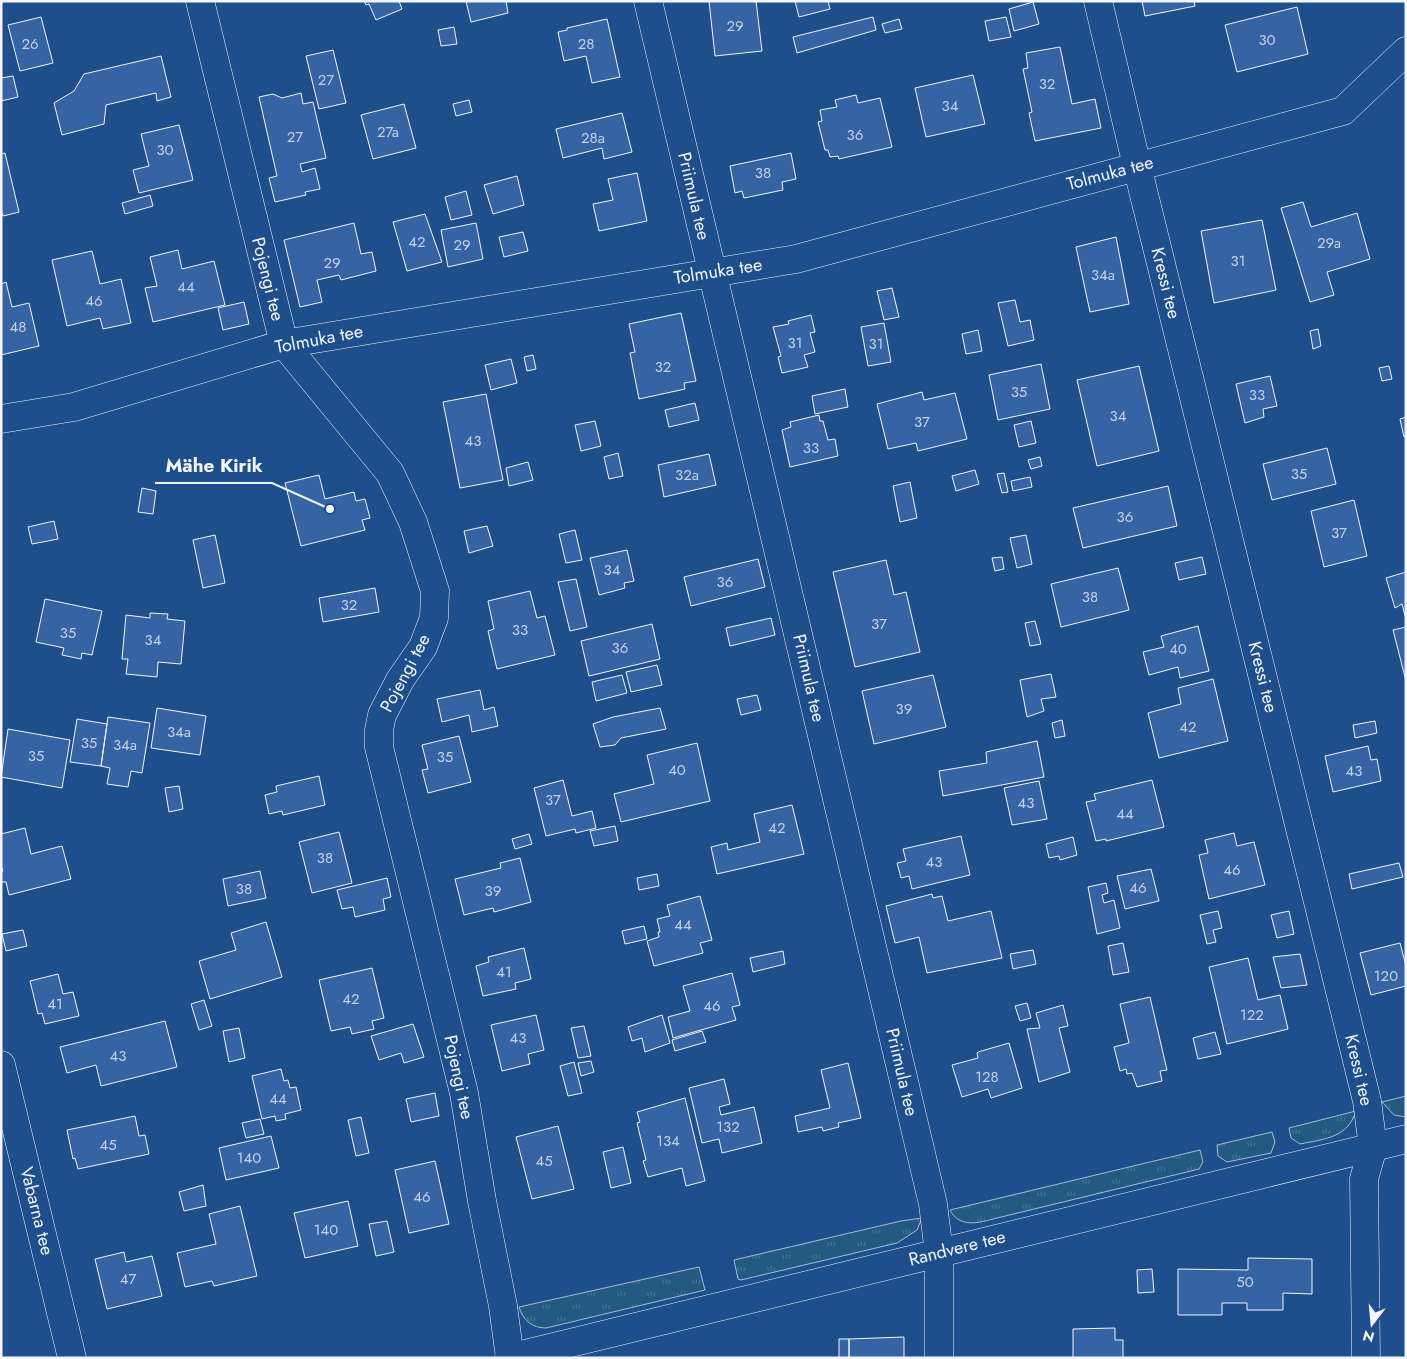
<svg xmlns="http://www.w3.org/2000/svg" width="1407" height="1359" font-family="Jost,sans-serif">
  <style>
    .grass { fill: url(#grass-tufts); stroke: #a8bbd7 }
    .building { fill: #3563a3; stroke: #f2f6ff }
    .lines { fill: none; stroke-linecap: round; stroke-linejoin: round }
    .street-casing { stroke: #f2f6ff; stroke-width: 29 }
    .secondary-casing { stroke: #f2f6ff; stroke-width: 29 }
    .street { stroke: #1f4e8c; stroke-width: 28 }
    .secondary { stroke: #1f4e8c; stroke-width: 28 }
    .labels { text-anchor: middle; stroke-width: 4; stroke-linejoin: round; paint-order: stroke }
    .number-label { font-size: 15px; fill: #c3d1e8 }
    .street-label { font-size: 18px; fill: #f2f6ff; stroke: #1f4e8c }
    .leader { fill: none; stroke: #f2f6ff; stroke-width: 2 }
    .callout-dot { fill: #f2f6ff; stroke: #1f4e8c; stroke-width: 2 }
    .callout-label { font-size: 19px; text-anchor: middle; font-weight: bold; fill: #f2f6ff; stroke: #1f4e8c; stroke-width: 4; stroke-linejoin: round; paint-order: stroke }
  </style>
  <defs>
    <pattern id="grass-tufts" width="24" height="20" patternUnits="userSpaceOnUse" patternTransform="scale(1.25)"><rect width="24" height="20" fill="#245a82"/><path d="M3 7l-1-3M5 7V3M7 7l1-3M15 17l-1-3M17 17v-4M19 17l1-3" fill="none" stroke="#447295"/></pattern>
  </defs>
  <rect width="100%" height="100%" fill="#1f4e8c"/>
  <path class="grass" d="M1406,1096V1117L1394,1115L1382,1102Z
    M1356,1111C1348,1138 1324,1139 1300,1144L1291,1138L1289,1128Z
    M1272,1132L1275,1142L1271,1153L1227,1162L1218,1156L1217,1145Z
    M1200,1150L1203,1162L1199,1169L989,1220C975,1224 958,1226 950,1210Z
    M922,1218L917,1230L897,1243L741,1280L738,1279L734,1260L901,1221Z
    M699,1267L705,1290L546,1328C532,1328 523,1320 519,1307Z"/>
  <path class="building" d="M364,1H399L402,9L376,20L369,4L366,5Z
    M466,1H506L508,13L471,22Z
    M709,1H756L762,51L715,56Z
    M795,1H828L830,9L799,17Z
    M1142,1H1194L1195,6L1145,16Z
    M1033,2L1039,24L1014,31L1009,9Z
    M1297,7L1308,54L1237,72L1225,25Z
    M41,17L53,63L20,71L8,25Z
    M873,17L876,30L797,53L793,37Z
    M1006,17L1011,37L989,41L985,21Z
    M607,19L620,77L592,83L586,56L564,61L558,32L567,30V28Z
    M899,19L902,29L885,33L882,24Z
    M454,27L457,44L441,46L438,30Z
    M1060,47L1072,104L1095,99L1101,128L1035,141L1029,113L1032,112L1023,69L1028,68L1026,53Z
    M333,50L346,103L319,109L306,56Z
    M161,56L171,97L157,101L156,93L106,105L104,124L62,135L54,103L74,91L84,74Z
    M973,75L985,124L926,137L915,88Z
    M13,76L18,97L1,101V78Z
    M301,93L303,104L313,102L326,158L300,164L302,172L315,168L320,189L305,192L306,195L275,202L269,178L277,176L259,97L273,94L282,98Z
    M856,95L858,103L880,98L892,147L839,159L838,156L830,157L828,150H825L818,122L822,121L820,110L837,107L835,100Z
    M469,100L472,112L456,116L453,104Z
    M404,104L416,148L373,159L361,115Z
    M622,113L632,152L604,159L602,148L563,158L556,129Z
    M179,125L193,180L139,193L133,170L149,166L141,134Z
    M5,153L19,212L3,216L1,209V154Z
    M791,153L796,179L782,182L783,190L744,198L742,191L735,193L730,166Z
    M637,173L647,221L599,231L593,204L613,200L608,179Z
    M517,176L524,205L493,214L484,185Z
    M466,191L472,215L451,220L445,197Z
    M150,195L153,206L125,214L122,203Z
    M1303,202L1311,227L1357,213L1370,259L1327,272L1334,295L1310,302L1281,208Z
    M425,214L442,262L407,271L393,222Z
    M1262,220L1276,290L1214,303L1201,231Z
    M354,223L361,254L372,252L376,271L341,280L339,275L317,280L322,302L300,307L284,240Z
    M476,223L483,259L448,267L441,230Z
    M523,232L528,251L504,257L499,237Z
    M1116,237L1129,304L1090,312L1076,247Z
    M178,250L182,269L214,261L225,305L153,322L145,288L157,286L150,257Z
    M92,251L100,284L121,279L131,323L103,329L100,318L67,326L52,260Z
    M6,282L12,307L29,303L39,346L1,355V284Z
    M892,288L899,317L884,320L877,291Z
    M1015,300L1020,322L1030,320L1034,340L1008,346L998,303Z
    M244,302L249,324L223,330L218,308Z
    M681,313L696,381L684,383L685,389L639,399L630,353L635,352L629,324Z
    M811,315L815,332L810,333L815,352L804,355L808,367L782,373L778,357L781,356L773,327L789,324L788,321Z
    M884,323L891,362L868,366L861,327Z
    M1318,329L1321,346L1313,349L1310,331Z
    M978,330L982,351L966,354L962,334Z
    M533,355L536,369L527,371L524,357Z
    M511,359L517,383L491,390L485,365Z
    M1041,364L1050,409L998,420L989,375Z
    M1139,366L1159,451L1097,466L1077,380Z
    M1389,366L1392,379L1382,381L1379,368Z
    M1270,376L1277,406L1263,409L1264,417L1245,423L1236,384Z
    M845,389L848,407L815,414L812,396Z
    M922,392L924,400L955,393L967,439L918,451L916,443L888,449L877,404Z
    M486,394L503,480L460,488L443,402Z
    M695,403L699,420L669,427L665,410Z
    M819,415L820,421H823L828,440L835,439L838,456L790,467L782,430L791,427L790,422Z
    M1406,417V437H1404L1400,419Z
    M595,421L601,446L581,451L575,425Z
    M1031,421L1036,443L1019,447L1014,425Z
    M1327,448L1336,484L1272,500L1263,464Z
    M618,453L623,476L609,479L604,457Z
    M709,454L716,485L664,497L658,465Z
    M1040,457L1042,466L1031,469L1028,460Z
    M528,462L533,480L509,486L506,468Z
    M975,470L979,484L956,491L952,476Z
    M1004,473L1008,492L1002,493L997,474Z
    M319,475L325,499L354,492L356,501L365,499L370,518L362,520L365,530L301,546L285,483Z
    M1030,477L1032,487L1013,491L1011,481Z
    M910,482L917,518L900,522L893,486Z
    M1168,486L1177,526L1083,548L1073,508Z
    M142,488L156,491L153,514L138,512Z
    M1354,500L1367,556L1324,567L1311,511Z
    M54,521L58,539L32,544L28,527Z
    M487,526L493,546L469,553L464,531Z
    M575,530L582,560L566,563L559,534Z
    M215,535L225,583L203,588L193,540Z
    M1026,535L1032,564L1017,568L1010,538Z
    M627,550L634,581L624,583L625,588L599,595L590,558Z
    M1002,557L1004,569L995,571L992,558Z
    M1202,557L1206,574L1179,580L1175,563Z
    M758,559L765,587L691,606L684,577Z
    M886,560L894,595L906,592L920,652L855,667L833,572Z
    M1118,568L1129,610L1061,627L1051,584Z
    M1406,572V615L1405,616L1402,604L1395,608L1386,578Z
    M576,579L587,627L570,631L558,582Z
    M375,588L379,612L323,622L319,598Z
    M530,591L537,618L545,616L555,655L497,669L488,631L494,629L488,601Z
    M45,599L102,611L92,655L82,653L81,659L62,655L64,648L36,642Z
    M150,613L168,614L167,619L185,621L181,664L158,662L157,677L126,674L128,659H122L126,615L150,618Z
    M771,618L775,635L730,646L726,628Z
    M1035,621L1041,644L1030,646L1025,623Z
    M652,624L660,659L589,676L581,641Z
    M1198,626L1209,671L1180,678L1178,667L1149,675L1143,652L1164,647L1161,636Z
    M1406,627V681L1393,630Z
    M657,665L662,685L631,692L626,672Z
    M1051,674L1056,697L1041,699L1044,711L1027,717L1020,680Z
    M622,675L627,693L596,701L592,682Z
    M933,675L946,727L874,744L862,691Z
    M1213,679L1228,741L1159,758L1148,713L1181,704L1178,688Z
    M480,690L484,710L494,707L498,726L472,732L469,715L442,722L437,699Z
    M757,695L761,710L741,715L737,699Z
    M157,708L206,716L200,755L151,748Z
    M660,708L666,729L621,738L615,745L600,747L593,724L613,717Z
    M108,717L150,723L142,773L131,771L128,787L107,784L110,768L101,766Z
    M77,719L107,724L101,766L70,762Z
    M1062,720L1065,736L1055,738L1052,723Z
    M1375,721L1377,733L1355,738L1353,725Z
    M8,729L70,740L62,788L1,777Z
    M459,736L471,782L428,793L422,770L428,769L422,745Z
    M1037,741L1044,777L943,796L939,771L987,763L986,752Z
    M697,743L710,801L621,822L614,794L654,784L647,755Z
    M1368,746L1371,760L1377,759L1381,781L1333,792L1325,756Z
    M319,776L325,805L283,815L282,811L269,814L265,795L277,792L276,786Z
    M563,780L572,816L592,811L596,828L576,833L575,829L546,836L534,788Z
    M1152,780L1164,827L1106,841V839L1096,841L1086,802L1096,800L1094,794Z
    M1039,781L1047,819L1012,825L1004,788Z
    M179,786L183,809L169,812L165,788Z
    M792,805L804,854L717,874L711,847L727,843L728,850L760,842L754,814Z
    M615,826L618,841L594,846L590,831Z
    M25,828L31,854L62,846L71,879L9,895L6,882H1V872L3,871L1,865V834Z
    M339,832L352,883L312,893L299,842Z
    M1234,833L1237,846L1254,842L1265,885L1209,899L1199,855L1208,853L1205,840Z
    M529,834L532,844L515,849L512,839Z
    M961,836L970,875L912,889L909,876L901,878L897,863L906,861L903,849Z
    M1073,837L1077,855L1060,860L1059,856L1049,858L1046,844Z
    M520,858L531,902L494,912L493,908L464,915L455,879L501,868L500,863Z
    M1399,863L1403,877L1352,889L1349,874Z
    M1151,869L1159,901L1125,909L1117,876Z
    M260,871L266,898L228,906L223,879Z
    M657,874L659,886L639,890L637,878Z
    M387,878L391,897L383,899L385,910L355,917L353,907L342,909L337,890Z
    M1106,883L1108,893L1102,895L1104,903L1114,900L1120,928L1097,934L1088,887Z
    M932,894L933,898L942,896L948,921L991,911L1002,958L927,973L919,937L895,943L886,906Z
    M700,896L712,940L700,943L703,953L654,966L647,941L659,937L658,932H660L657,919L670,916L667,905Z
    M1218,911L1222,928L1213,930L1216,942L1207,944L1200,915Z
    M1289,911L1294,934L1277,938L1271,915Z
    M266,922L282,977L210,999L199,961L236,950L231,933Z
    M644,926L647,939L625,944L622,931Z
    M23,930L27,946L6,951L2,934Z
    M1123,943L1129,972L1113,975L1108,946Z
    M1400,943L1406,966V986L1371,995L1360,953Z
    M524,948L531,979L515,983L516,989L483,996L476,966L489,962L488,957Z
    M1033,950L1036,964L1013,969L1010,954Z
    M783,951L785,964L753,972L750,958Z
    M1300,954L1307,985L1281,988L1273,957Z
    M1248,958L1258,1000L1280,995L1288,1029L1227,1044L1209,967Z
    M372,968L384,1018L372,1021L374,1029L352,1034L350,1027L331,1031L319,980Z
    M732,973L740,1005L732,1007L736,1020L673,1038L668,1017L690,1011L683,986Z
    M58,974L63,994L73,992L79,1016L45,1024L42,1013L38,1014L30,981Z
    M1150,997L1167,1070L1160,1071L1162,1081L1137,1087L1132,1073L1127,1074L1126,1069L1120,1071L1114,1047L1129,1043L1120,1004Z
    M204,1000L212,1026L199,1030L191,1004Z
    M1027,1003L1031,1018L1020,1021L1015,1006Z
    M1063,1005L1068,1026L1059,1028L1070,1072L1039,1082L1027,1029L1040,1028L1036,1013Z
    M536,1015L544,1050L528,1054L530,1064L502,1071L491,1025Z
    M662,1015L670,1043L645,1052L642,1038L632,1041L628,1027Z
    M165,1021L177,1067L101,1086L96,1065L67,1073L60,1047Z
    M413,1024L424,1057L404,1063L401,1053L379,1060L371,1036Z
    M584,1026L591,1056L578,1058L571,1028Z
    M239,1028L245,1058L229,1062L223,1031Z
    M702,1031L706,1042L675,1051L672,1040Z
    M1215,1032L1221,1054L1198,1059L1193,1038Z
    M1009,1043L1022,1088L991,1098L988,1089L962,1097L952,1065L978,1058L977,1053L978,1052Z
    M591,1061L594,1072L581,1076L578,1063Z
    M574,1062L582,1093L568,1096L560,1066Z
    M848,1063L861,1118L838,1123L839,1127L823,1131L822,1127L798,1132L795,1116L830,1108L821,1070Z
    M281,1069L284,1081L288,1080L290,1088L296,1087L301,1110L285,1114L286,1119L276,1121L275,1116L262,1119L252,1076Z
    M724,1079L730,1104L719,1107L721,1115L754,1107L762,1143L722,1153L719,1139L702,1143L689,1088Z
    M435,1093L439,1116L411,1122L406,1099Z
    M685,1098L705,1181L686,1186L682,1168L648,1177L643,1161L646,1160L637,1123L640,1122L637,1112Z
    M135,1116L139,1136L145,1135L149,1154L78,1169L75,1158L73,1159L67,1130Z
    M361,1117L369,1153L356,1156L348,1120Z
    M260,1119L264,1134L246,1138L242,1123Z
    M558,1126L574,1189L532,1199L516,1137Z
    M271,1136L279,1168L226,1180L219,1148Z
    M623,1147L631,1183L611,1188L603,1152Z
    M435,1161L449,1224L409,1233L395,1170Z
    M203,1185L206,1206L184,1211L179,1192Z
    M348,1201L358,1246L305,1258L294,1213Z
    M240,1206L257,1276L214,1286L212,1281L185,1287L177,1253L216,1244L209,1214Z
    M387,1221L394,1252L376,1256L369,1224Z
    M124,1252L126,1262L152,1256L162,1296L107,1309L95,1259Z
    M1248,1258L1312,1259V1294L1283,1293V1310H1247V1303H1222V1315H1178V1269L1248,1270Z
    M1152,1269L1154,1292L1138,1293L1137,1270Z
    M1115,1328V1340H1123V1358H1073V1329Z
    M904,1337V1358H849V1339Z
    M839,1339H849V1358H839Z"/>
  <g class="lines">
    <defs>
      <path id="street" d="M200,1L284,344L390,473L413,522L435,591L434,618L423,647L400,680L382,715L379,730V747L464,1093L482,1201L503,1306L510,1358
        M648,1L933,1204L939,1253V1358
        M1098,1L1137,166L1367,1101L1373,1147L1364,1179L1366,1358
        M1,419L74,407L284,344L796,259L1343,111L1406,51
        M1,1065L72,1358"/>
      <path id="secondary" d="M509,1358L1406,1139"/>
    </defs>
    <use href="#street" class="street-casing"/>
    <use href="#secondary" class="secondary-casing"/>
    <use href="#street" class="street"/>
    <use href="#secondary" class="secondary"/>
  </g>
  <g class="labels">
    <g class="number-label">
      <text x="735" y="31">29</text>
      <text x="1267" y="45">30</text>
      <text x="30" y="49">26</text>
      <text x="586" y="49">28</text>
      <text x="326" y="85">27</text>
      <text x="1047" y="89">32</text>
      <text x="950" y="111">34</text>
      <text x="388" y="137">27a</text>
      <text x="855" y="140">36</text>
      <text x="295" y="142">27</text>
      <text x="593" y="143">28a</text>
      <text x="165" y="155">30</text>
      <text x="763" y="178">38</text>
      <text x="417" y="247">42</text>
      <text x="1329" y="248">29a</text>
      <text x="462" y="250">29</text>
      <text x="1238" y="266">31</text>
      <text x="332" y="268">29</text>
      <text x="1103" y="280">34a</text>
      <text x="186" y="292">44</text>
      <text x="94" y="306">46</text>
      <text x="18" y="332">48</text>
      <text x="795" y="348">31</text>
      <text x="876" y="349">31</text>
      <text x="663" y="372">32</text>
      <text x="1019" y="397">35</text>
      <text x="1257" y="400">33</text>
      <text x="1118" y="421">34</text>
      <text x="922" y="427">37</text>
      <text x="473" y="446">43</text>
      <text x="811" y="453">33</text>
      <text x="1299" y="479">35</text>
      <text x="687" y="480">32a</text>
      <text x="1125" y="522">36</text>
      <text x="1339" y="538">37</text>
      <text x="612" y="575">34</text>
      <text x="725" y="587">36</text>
      <text x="1090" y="602">38</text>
      <text x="349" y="610">32</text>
      <text x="879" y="629">37</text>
      <text x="520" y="635">33</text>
      <text x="68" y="638">35</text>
      <text x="153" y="645">34</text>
      <text x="620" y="653">36</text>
      <text x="1178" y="654">40</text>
      <text x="904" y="714">39</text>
      <text x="1188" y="732">42</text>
      <text x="179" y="737">34a</text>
      <text x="89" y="748">35</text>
      <text x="125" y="750">34a</text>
      <text x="36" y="761">35</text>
      <text x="445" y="762">35</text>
      <text x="677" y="775">40</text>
      <text x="1354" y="776">43</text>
      <text x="553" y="805">37</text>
      <text x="1026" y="808">43</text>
      <text x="1125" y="819">44</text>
      <text x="777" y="833">42</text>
      <text x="325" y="863">38</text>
      <text x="934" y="867">43</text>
      <text x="1232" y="875">46</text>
      <text x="1138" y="893">46</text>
      <text x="244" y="894">38</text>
      <text x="493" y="896">39</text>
      <text x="683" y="930">44</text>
      <text x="504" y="977">41</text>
      <text x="1386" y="981">120</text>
      <text x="351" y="1004">42</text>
      <text x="55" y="1009">41</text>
      <text x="712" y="1011">46</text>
      <text x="1252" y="1020">122</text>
      <text x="518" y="1043">43</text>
      <text x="118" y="1061">43</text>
      <text x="987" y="1082">128</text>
      <text x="278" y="1104">44</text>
      <text x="728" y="1132">132</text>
      <text x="668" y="1146">134</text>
      <text x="108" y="1150">45</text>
      <text x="249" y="1163">140</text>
      <text x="544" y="1166">45</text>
      <text x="422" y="1202">46</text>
      <text x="326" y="1235">140</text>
      <text x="128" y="1284">47</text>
      <text x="1245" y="1287">50</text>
    </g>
    <g class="street-label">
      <text transform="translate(1110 173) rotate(-15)" y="6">Tolmuka tee</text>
      <text transform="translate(694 196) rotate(77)" y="6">Priimula tee</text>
      <text transform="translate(718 271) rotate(-9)" y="6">Tolmuka tee</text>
      <text transform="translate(268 279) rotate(76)" y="6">Pojengi tee</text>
      <text transform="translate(1166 283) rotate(76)" y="6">Kressi tee</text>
      <text transform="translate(319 339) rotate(-11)" y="6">Tolmuka tee</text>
      <text transform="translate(405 673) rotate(-62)" y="6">Pojengi tee</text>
      <text transform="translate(1263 677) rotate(76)" y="6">Kressi tee</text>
      <text transform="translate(809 678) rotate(77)" y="6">Priimula tee</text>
      <text transform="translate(1359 1070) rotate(77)" y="6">Kressi tee</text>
      <text transform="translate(902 1072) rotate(77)" y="6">Priimula tee</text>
      <text transform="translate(459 1077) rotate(78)" y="6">Pojengi tee</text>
      <text transform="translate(37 1211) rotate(76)" y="6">Vabarna tee</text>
      <text transform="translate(957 1248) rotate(-14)" y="6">Randvere tee</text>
    </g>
  </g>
  <path class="leader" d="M330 509L272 483H155"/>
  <circle class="callout-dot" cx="330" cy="509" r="5"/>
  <g class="callout-label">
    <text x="214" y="472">Mähe Kirik</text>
  </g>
  <rect width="1407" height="1359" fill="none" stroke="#f2f6ff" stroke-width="5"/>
  <g transform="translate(1372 1324) rotate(196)" stroke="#1f4e8c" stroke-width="4" paint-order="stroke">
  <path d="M0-4L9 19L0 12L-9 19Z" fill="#f2f6ff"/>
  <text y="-8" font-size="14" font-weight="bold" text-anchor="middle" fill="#f2f6ff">N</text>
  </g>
</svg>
